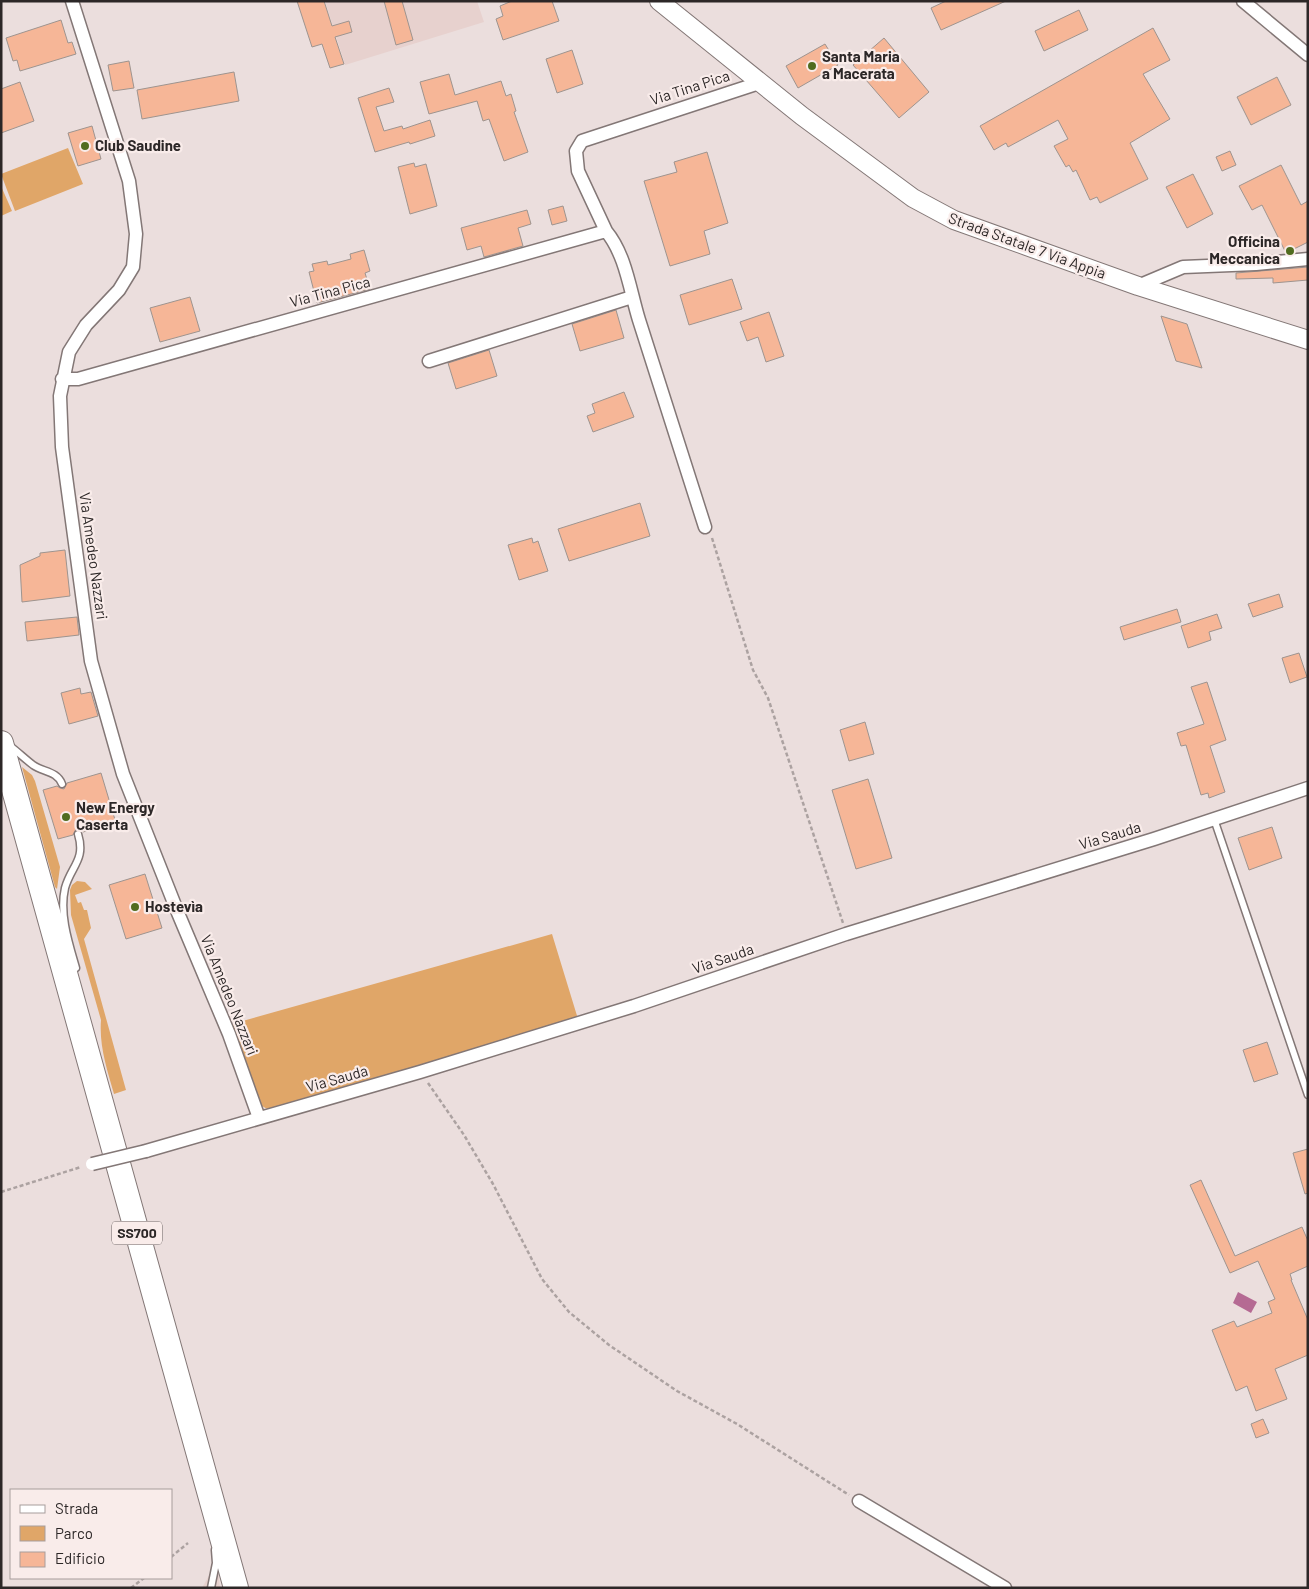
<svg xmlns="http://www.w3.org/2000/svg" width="1309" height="1589" font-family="Barlow,sans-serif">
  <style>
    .built { fill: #e7d1ce }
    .green { fill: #e0a668 }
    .water { fill: #b56a93 }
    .building { fill: #f6b697; stroke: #9e948f }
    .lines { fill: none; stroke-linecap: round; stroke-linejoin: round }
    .lane-casing { stroke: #837776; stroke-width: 9 }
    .street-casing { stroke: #837776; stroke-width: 15 }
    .secondary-casing { stroke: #837776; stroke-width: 20 }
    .highway-casing { stroke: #837776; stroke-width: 26 }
    .path { stroke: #aca2a1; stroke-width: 2.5; stroke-dasharray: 4 2.5; stroke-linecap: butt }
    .lane { stroke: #fff; stroke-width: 6 }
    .street { stroke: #fff; stroke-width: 12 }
    .secondary { stroke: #fff; stroke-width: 18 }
    .highway { stroke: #fff; stroke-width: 24 }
    .street-bridge-casing { stroke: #837776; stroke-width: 15; stroke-linecap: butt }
    .street-bridge { stroke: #fff; stroke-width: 12 }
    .poi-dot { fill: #506c1f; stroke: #f9ecea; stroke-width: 2 }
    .labels { text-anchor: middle; stroke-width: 4.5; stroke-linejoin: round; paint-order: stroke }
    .shield { fill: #f9ecea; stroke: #6a6262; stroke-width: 1 }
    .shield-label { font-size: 14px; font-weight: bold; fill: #2c2727 }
    .poi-label { font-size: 15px; font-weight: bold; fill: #2c2727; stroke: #f9ecea; text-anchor: start }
    .street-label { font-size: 15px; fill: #2c2727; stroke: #f9ecea }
  </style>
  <rect width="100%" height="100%" fill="#ebdedd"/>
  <path class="built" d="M325,1H477L484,22L345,65Z
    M216,1563L219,1578L220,1588H202Z"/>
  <path class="green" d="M68,148L83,184L15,211L1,174Z
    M1,186L12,211L1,216Z
    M22,767L32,775L35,781L60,867L57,889L55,887Z
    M77,881L85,882L92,889L75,895L78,903L81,902L84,910H87L91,928L84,939L126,1090L114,1094C107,1069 99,1046 101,1020L71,915L70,890L72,885Z
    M552,934L578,1019L269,1110L262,1106L232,1024Z"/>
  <path class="water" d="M1238,1292L1257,1302L1251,1313L1233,1303Z"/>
  <path class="building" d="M297,1H324L332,26L349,21L352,32L335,37L344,64L330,68L322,44L312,47Z
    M384,1H402L413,40L396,45Z
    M512,1H552L559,21L503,40L496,19L503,16L500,6Z
    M946,1H1006L941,30L931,8Z
    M1079,10L1088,30L1044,51L1035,31Z
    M61,20L68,43L72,42L76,54L20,71L17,60L13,61L6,38Z
    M1153,28L1170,60L1143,74L1170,119L1130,143L1148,179L1100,203L1097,197L1090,200L1076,170L1073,172L1069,165L1066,167L1054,146L1068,139L1058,120L1008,147L1006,143L994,150L980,126Z
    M884,38L929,92L899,118L853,65Z
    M825,44L838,65L798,88L786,66Z
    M572,50L583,84L557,93L546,59Z
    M129,61L134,88L113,91L108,65Z
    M234,72L239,101L142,119L137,90Z
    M449,74L455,95L501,81L506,96L511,94L516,111L514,112L528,152L504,161L489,119L483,121L477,101L429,114L420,82Z
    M1277,77L1291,105L1251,125L1237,97Z
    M20,82L34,121L1,133V89Z
    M389,88L394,102L376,107L384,131L402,126L403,129L430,120L435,136L410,144L409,142L375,152L358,98Z
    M92,126L101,159L78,166L68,133Z
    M1230,151L1236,165L1222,171L1216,157Z
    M707,152L728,223L704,231L710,254L670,266L644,181L677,172L674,162Z
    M414,163L415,167L426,164L437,206L410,214L398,167Z
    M1281,165L1301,205L1308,201V242L1286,253L1262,205L1252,210L1239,186Z
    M1193,174L1213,214L1187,228L1166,187Z
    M563,206L567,221L552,225L548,210Z
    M527,210L531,224L518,228L523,246L484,257L481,246L467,250L461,228Z
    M364,250L370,271L365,273L370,289L317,303L309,272L314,271L312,264L327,261L328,265L351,259L350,254Z
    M1308,267V280L1273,283V278L1236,279V273Z
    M732,279L742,309L689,325L680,295Z
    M190,297L200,331L160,342L150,308Z
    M616,310L624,338L580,351L572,324Z
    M769,312L784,356L766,362L758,337L747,341L740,322Z
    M1161,316L1187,324L1202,368L1176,361Z
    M489,350L497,376L456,389L448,363Z
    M624,392L634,417L593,432L587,416L595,413L592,404Z
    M640,503L650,536L569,561L558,529Z
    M532,538L533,543L538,541L548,571L519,580L508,545Z
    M65,550L70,596L22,602L20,565L40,556V553Z
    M1279,594L1283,607L1253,617L1248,604Z
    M1177,609L1181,622L1124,640L1120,627Z
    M1217,614L1222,628L1209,632L1211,640L1188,648L1181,626Z
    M77,617L79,635L27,641L25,622Z
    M1299,653L1307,677L1290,683L1282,658Z
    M1207,682L1226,740L1210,746L1225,792L1209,798L1208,793L1201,795L1186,745L1181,746L1177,733L1204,724L1191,687Z
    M80,688L81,694L91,692L98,716L69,724L61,693Z
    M865,722L874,754L849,761L840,730Z
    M101,773L116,823L83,832L80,829H76L73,835L58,839L43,790L57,786L60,788L64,789L67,783Z
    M868,779L892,858L856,869L832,790Z
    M1272,827L1282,858L1249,870L1238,838Z
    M145,874L162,928L126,939L109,885Z
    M1267,1042L1278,1074L1254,1082L1243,1050Z
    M1308,1149V1193L1305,1194L1293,1153Z
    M1201,1180L1235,1256L1302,1227L1308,1241V1266L1290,1274L1292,1280H1291L1308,1320V1355L1275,1369L1287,1399L1256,1411L1247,1386L1236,1391L1212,1330L1234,1321L1237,1327L1272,1313L1268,1302L1275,1299L1258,1261L1230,1273L1190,1185Z
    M1263,1419L1269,1433L1256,1438L1251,1424Z"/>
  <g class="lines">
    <defs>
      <path id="lane" d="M10,746C18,752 25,759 33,765C43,772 57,771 62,784
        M1214,819L1308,1095
        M76,968C69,944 59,914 65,888C71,866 86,860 78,834
        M211,1588L216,1563L215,1550"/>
      <path id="street" d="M72,1L129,181L136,234L133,267L119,290L86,325L69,352L60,396L62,447L91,661L123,774L178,913L229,1034L259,1118
        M1243,1L1308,55
        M606,231C626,255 630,291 639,320C661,389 683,458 705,527
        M1138,286L1183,267L1256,264L1308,259
        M429,361L632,297
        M62,379H78L606,231L578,171L576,151L582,141L759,83
        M146,1151L420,1072L634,1006L846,934L1154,839L1308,788
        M859,1501L1005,1588"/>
      <path id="secondary" d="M659,1L802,116L913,198L954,220L1138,286L1308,340"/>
      <path id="highway" d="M1,743L236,1588"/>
    </defs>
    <use href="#lane" class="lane-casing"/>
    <use href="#street" class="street-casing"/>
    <use href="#secondary" class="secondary-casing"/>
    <use href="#highway" class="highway-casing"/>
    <path class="path" d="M712,538L753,670L768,698L843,923
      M428,1083L464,1135L493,1184L542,1279L569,1312L609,1345L677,1391L737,1424L849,1495
      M1,1192L81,1167
      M171,1557L188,1543
      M131,1588L144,1578"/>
    <use href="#lane" class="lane"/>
    <use href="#street" class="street"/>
    <use href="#secondary" class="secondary"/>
    <use href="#highway" class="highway"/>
    <defs>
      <path id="street-bridge" d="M92,1164L146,1151"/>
    </defs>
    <use href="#street-bridge" class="street-bridge-casing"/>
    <use href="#street-bridge" class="street-bridge"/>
  </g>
  <g class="poi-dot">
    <circle cx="812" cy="66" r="5"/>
    <circle cx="85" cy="146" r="5"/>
    <circle cx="1290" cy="251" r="5"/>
    <circle cx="66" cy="817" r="5"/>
    <circle cx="135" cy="907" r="5"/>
  </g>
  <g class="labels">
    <rect class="shield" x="112" y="1221.5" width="50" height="23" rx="4"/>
    <g class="shield-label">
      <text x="137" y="1238">SS700</text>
    </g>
    <g class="poi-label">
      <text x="822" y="62">Santa Maria<tspan x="822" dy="17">a Macerata</tspan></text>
      <text x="95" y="151">Club Saudine</text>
      <text x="1280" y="247" text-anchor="end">Officina<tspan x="1280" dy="17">Meccanica</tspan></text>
      <text x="76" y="813">New Energy<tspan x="76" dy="17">Caserta</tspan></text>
      <text x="145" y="912">Hostevìa</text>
    </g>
    <g class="street-label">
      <text transform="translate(690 88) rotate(-18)" y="5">Via Tina Pica</text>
      <text transform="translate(1027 246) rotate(20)" y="5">Strada Statale 7 Via Appia</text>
      <text transform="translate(330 292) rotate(-15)" y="5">Via Tina Pica</text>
      <text transform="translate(93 556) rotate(82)" y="5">Via Amedeo Nazzari</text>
      <text transform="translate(1110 836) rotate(-17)" y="5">Via Sauda</text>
      <text transform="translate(723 959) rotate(-19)" y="5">Via Sauda</text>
      <text transform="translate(229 995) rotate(68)" y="5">Via Amedeo Nazzari</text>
      <text transform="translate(337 1079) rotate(-16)" y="5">Via Sauda</text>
    </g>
  </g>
  <rect width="1309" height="1589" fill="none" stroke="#2c2727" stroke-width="5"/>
  <rect x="10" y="1489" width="162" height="90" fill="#f9ecea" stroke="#a79d9c"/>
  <rect x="20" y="1505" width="25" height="8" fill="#ffffff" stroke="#a79d9c"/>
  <text x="55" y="1514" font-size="15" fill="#2c2727">Strada</text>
  <rect x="20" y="1526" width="25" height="15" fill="#e0a668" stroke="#a79d9c"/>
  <text x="55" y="1539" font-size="15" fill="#2c2727">Parco</text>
  <rect x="20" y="1552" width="25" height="15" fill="#f6b697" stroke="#a79d9c"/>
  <text x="55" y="1564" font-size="15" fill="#2c2727">Edificio</text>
</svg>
